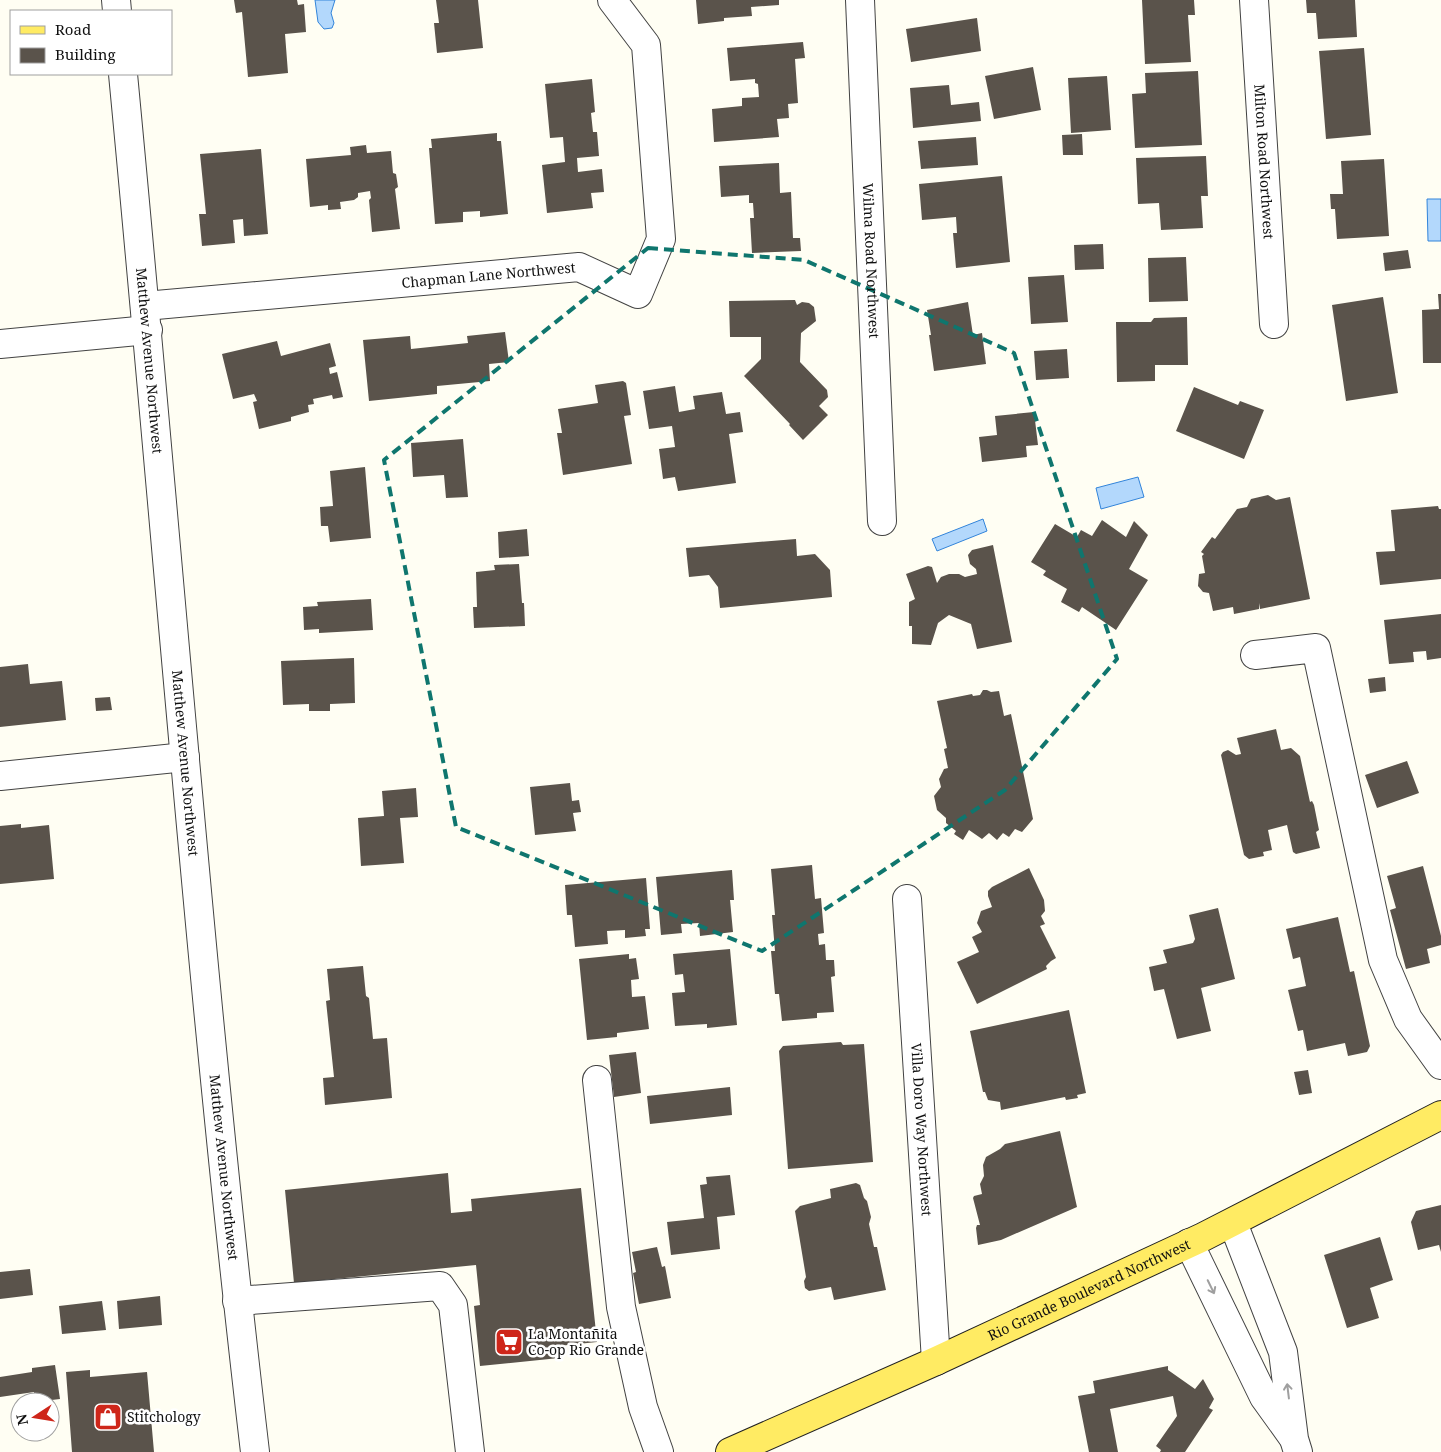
<svg xmlns="http://www.w3.org/2000/svg" width="1441" height="1452" font-family="'Noto Serif',serif">
  <style>
    .water { fill: #b3d8fc; stroke: #3284da }
    .building { fill: #5a534b }
    .lines { fill: none; stroke-linecap: round; stroke-linejoin: round }
    .minor-casing { stroke: #434343; stroke-width: 30 }
    .major-casing { stroke: #212121; stroke-width: 30 }
    .minor { stroke: #fff; stroke-width: 28 }
    .major { stroke: #ffeb63; stroke-width: 28 }
    .oneway { stroke: #9f9f9f }
    .marked { fill: none; stroke: #0f766e; stroke-width: 4; stroke-dasharray: 10 6; stroke-linejoin: round }
    .labels { text-anchor: middle; stroke-width: 5; stroke-linejoin: round; paint-order: stroke }
    .street-label { font-size: 14px; fill: #101010; stroke: #fff }
    .poi-label { font-size: 14px; fill: #101010; stroke: #fff; text-anchor: start }
  </style>
  <rect width="100%" height="100%" fill="#fffef3"/>
  <path class="water" d="M315,0H335L331,13L334,23L332,28L324,29L318,22Z
    M1427,199H1441V241H1428Z
    M1138,477L1144,497L1101,509L1096,488Z
    M983,519L987,531L937,551L932,539Z"/>
  <path class="building" d="M234,0H297L298,5L304,4L306,32L285,34L288,73L248,77L242,12L236,13Z
    M436,0H478L483,48L437,53L434,23H439Z
    M696,0H779V5L751,7L752,16L724,18V21L698,24Z
    M1142,0H1194L1195,15H1188L1191,62L1145,64Z
    M1306,0H1355L1357,37L1318,39L1316,13H1307Z
    M977,18L981,51L911,62L906,29Z
    M803,42L805,58L795,59L798,103L788,104L789,118L777,119L779,137L714,142L712,109L742,106V98L759,97L758,84L755,83V79L730,81L727,48Z
    M1364,48L1371,135L1326,139L1319,51Z
    M1033,67L1041,110L994,119L985,76Z
    M1198,71L1202,145L1135,148L1132,94L1146,93L1145,73Z
    M1107,76L1111,130L1071,133L1068,78Z
    M592,79L595,112L591,113L593,132H597L599,156L577,158L578,172L602,169L604,192L591,193L593,208L547,213L542,165L565,162L563,137L550,138L545,84Z
    M949,85L951,105L979,102L981,121L913,128L910,88Z
    M497,133V141H501L508,214L480,217V211L463,212V222L435,224L429,148H432L431,139Z
    M1082,134L1083,155H1063L1062,135Z
    M976,137L978,165L921,169L918,141Z
    M366,145L367,153L391,151L393,173L396,174L398,187L395,189L400,229L372,232L369,200L371,198L370,191L358,193V197L354,200L340,202L341,209L328,210V205L310,207L306,159L351,155L350,147Z
    M261,149L268,234L244,236L243,219L233,220L235,243L202,246L199,214H206L200,154Z
    M1206,156L1208,196H1201L1203,228L1161,230L1159,203L1138,204L1136,158Z
    M1384,159L1389,236L1337,239L1335,209H1331L1330,194H1343L1341,161Z
    M779,163L780,193L791,192L793,238H800L801,251L752,253L750,218H754L753,203H749V195L721,197L719,166Z
    M1002,176L1010,262L956,268L953,233H957L956,217L922,220L919,184Z
    M1103,244L1104,269L1075,270L1074,245Z
    M1408,250L1411,268L1385,271L1383,253Z
    M1186,257L1188,301L1149,302L1148,258Z
    M1064,275L1068,322L1031,324L1028,277Z
    M1438,294H1441V363H1423L1422,310L1439,309Z
    M1383,297L1398,393L1346,401L1332,305Z
    M795,300L797,305L802,302L809,303L814,307L816,321L801,333L800,362L827,390L828,397L819,406L828,415L803,440L789,425L790,424L744,376L761,359V337H730L729,301Z
    M968,302L973,335L982,333L986,364L934,371L929,335H931L927,310Z
    M1187,317L1188,365H1155V381L1117,382L1116,322H1151L1154,318Z
    M505,332L509,362L489,364L490,381L437,386V394L369,401L363,340L410,336L411,349L468,343L467,336Z
    M277,341L281,356L330,343L336,366L329,368L330,374L337,372L343,397L333,399L332,395L313,399L314,404L308,405L309,412L291,417V421L259,429L253,402L257,401L254,394L233,399L222,354Z
    M1067,349L1069,378L1036,380L1034,351Z
    M623,381L626,383L631,415L624,416L632,464L563,475L557,433H562L558,409L598,403L595,385Z
    M675,386L679,412L695,409L693,396L722,392L726,414L740,412L743,432L729,434L736,483L678,491L675,477L663,479L659,449L675,447L672,426L649,429L643,391Z
    M1194,387L1238,405L1240,401L1264,410L1244,459L1176,431Z
    M1034,412L1038,445L1026,446L1027,457L982,462L979,437L997,435L995,416Z
    M463,439L468,497L446,498L444,475L413,477L411,443Z
    M365,467L371,538L330,542L328,526H321L320,507L333,506L330,471Z
    M1268,495L1276,500L1290,497L1310,599L1260,609L1259,603V609L1234,614L1233,607L1213,611L1209,593L1203,592L1198,586L1199,574L1205,573L1202,556L1204,554L1201,552L1212,537L1215,539L1237,509L1247,507L1251,499Z
    M1438,506L1439,509H1441V579L1380,585L1376,552L1395,551L1391,510Z
    M1102,520L1126,537L1134,521L1148,535L1129,569L1148,580L1116,630L1082,607L1079,612L1061,602L1067,589L1043,575L1046,571L1031,562L1055,524L1077,537L1081,530L1092,536Z
    M527,529L529,556L499,558L498,532Z
    M796,539L797,556L815,554L830,570L832,597L720,608L718,587L709,575L689,577L686,548Z
    M993,545L1012,642L977,649L971,624L949,615L938,623L931,645L912,644V626H909V602L915,599L906,574L928,566L932,567L937,583L941,577L949,574H959L965,577L977,574L976,569L970,564L968,555L972,550Z
    M519,564L522,603H524L525,626L474,628L473,607H477L476,572L495,570L494,565Z
    M371,599L373,630L319,633V629L304,630L303,607L318,606L317,602Z
    M1441,614V658L1427,660L1426,651L1413,652L1414,662L1389,664L1384,620Z
    M354,658L355,703L330,704V711H309V704L283,705L281,661Z
    M28,664L30,684L62,681L66,720L0,727V667Z
    M1385,677L1386,691L1370,693L1368,679Z
    M983,690H987L991,692L999,691L1004,716L1011,714L1033,819L1022,832L1015,829L1009,837L1003,833L997,840L989,833L982,839L969,830L963,840L954,834L956,831L946,823V818L937,810L934,796L941,787L939,779L944,769L948,768L944,749L947,748L937,701L972,694L973,696L980,695Z
    M110,697L112,710L96,711L95,698Z
    M1276,729L1281,750L1291,748L1300,756L1310,802L1312,801L1314,805L1319,830L1316,832L1320,848L1296,854L1293,852L1287,825L1268,830L1272,850L1263,852L1264,856L1249,859L1244,855L1221,755L1223,752L1228,750L1236,755L1241,754L1237,738Z
    M1407,761L1419,793L1377,808L1365,775Z
    M570,783L572,801L579,800L581,812L573,813L576,831L535,835L530,787Z
    M416,788L418,817L400,818L404,863L361,866L358,818L384,816L382,791Z
    M21,824V828L49,825L54,879L0,884V826Z
    M812,865L815,899L821,898L824,933L818,934L819,945L825,944L826,960H834L835,976L831,977L834,1012L817,1013V1018L782,1021L779,994H775L771,951H775L772,915H775L771,869Z
    M1423,866L1441,936V945L1427,949L1430,963L1406,969L1390,910L1396,908L1387,876Z
    M1029,868L1044,900L1045,911L1041,916L1045,924L1040,926L1056,958L1051,961L1046,966L1047,969L977,1004L957,962L979,952L972,937L982,932L977,923L981,911L992,907L988,896V891L992,887Z
    M732,870L734,900H730L733,932L700,936L699,923L681,924L682,933L661,935L656,877Z
    M646,878L650,929H645L646,936L625,938V930L607,931L608,944L575,947L572,915H567L565,885Z
    M1218,908L1235,979L1201,988L1211,1031L1177,1039L1164,989L1154,991L1149,967L1167,963L1163,950L1193,943L1195,939L1189,915Z
    M1338,917L1350,972L1354,971L1370,1046L1367,1052L1348,1056L1345,1043L1307,1051L1303,1030L1298,1031L1288,990L1306,986L1300,957L1293,959L1286,929Z
    M730,949L737,1025L707,1028V1024L675,1026L672,993L685,992L683,974L675,975L673,954Z
    M629,954V959L636,958L639,979L631,980L632,997L645,996L649,1029L617,1033V1037L587,1040L579,959Z
    M363,966L366,996L369,998L373,1039L387,1038L392,1098L325,1105L323,1078L334,1077L326,1001L330,1000L327,969Z
    M1069,1010L1086,1093L1077,1095L1078,1098L1066,1100L1065,1097L1001,1110L1000,1102L988,1100L985,1092H983L970,1031Z
    M841,1042L843,1045L864,1044L873,1162L788,1169L779,1051L783,1046Z
    M636,1052L641,1093L614,1097L609,1055Z
    M1308,1070L1312,1093L1299,1095L1294,1072Z
    M730,1087L732,1115L650,1124L647,1096Z
    M1060,1131L1077,1207L1001,1240L978,1245L976,1228L977,1225H980L973,1198L974,1196L982,1194L980,1184L984,1176L983,1165L986,1157L1000,1149L1005,1144Z
    M448,1173L451,1213L472,1211L471,1199L581,1188L597,1342L558,1346L559,1358L480,1366L474,1306L480,1305L476,1265L294,1283L285,1190Z
    M730,1175L735,1215L717,1217L720,1249L671,1255L667,1222L704,1218L700,1185L707,1184L706,1177Z
    M856,1183L860,1185L864,1198L867,1201L871,1217L869,1224L874,1247H877L886,1290L834,1300L831,1287L809,1291L805,1288L804,1281L806,1277L795,1211L800,1206L831,1198L830,1189Z
    M1441,1205V1252L1439,1245L1418,1250L1411,1222L1416,1211Z
    M1380,1237L1393,1280L1370,1288L1379,1318L1347,1328L1324,1255Z
    M657,1247L662,1267L665,1266L671,1298L639,1304L633,1273L636,1272L632,1252Z
    M30,1269L33,1295L0,1299V1272Z
    M160,1296L162,1325L119,1329L117,1301Z
    M102,1301L106,1330L62,1334L59,1306Z
    M55,1365L60,1399L35,1402L34,1392L0,1397V1377L32,1372V1368Z
    M1168,1366V1370L1195,1389L1203,1379L1214,1399L1209,1408L1213,1410L1185,1452H1160L1161,1450L1156,1446L1177,1416L1173,1396L1110,1409L1118,1452H1089L1078,1396L1095,1393L1093,1381Z
    M90,1370V1377L147,1372L154,1452H72L66,1372Z"/>
  <g class="lines">
    <defs>
      <g id="minor">
        <path d="M116,0L117,11"/>
        <path id="s1" d="M860,0L882,521"/>
        <path id="s2" d="M1254,0L1274,324"/>
        <path id="s3" d="M123,74C167,533 201,994 255,1452"/>
        <path id="s4" d="M145,306L579,267L638,294L661,239L646,45L612,0"/>
        <path d="M0,344L148,330"/>
        <path d="M1255,655L1316,648L1383,960L1408,1019L1441,1065"/>
        <path d="M0,776L185,757"/>
        <path id="s5" d="M907,899L936,1361"/>
        <path d="M597,1080L621,1307L643,1407L659,1452"/>
        <path d="M1233,1223L1283,1352L1294,1439L1298,1452"/>
        <path d="M1189,1243L1264,1397L1292,1436"/>
        <path d="M237,1301L440,1286L453,1305L470,1452"/>
      </g>
      <g id="major">
        <path id="s6" d="M730,1452L936,1361L1203,1237L1441,1115"/>
      </g>
    </defs>
    <use href="#minor" class="minor-casing"/>
    <use href="#major" class="major-casing"/>
    <use href="#minor" class="minor"/>
    <use href="#major" class="major"/>
  </g>
  <defs><path id="oneway-shaft" d="M-6 0H5M1.5-3L5.5 0L1.5 3" fill="none" stroke-width="1.6" stroke-linecap="round" stroke-linejoin="round" transform="scale(1.25)"/></defs>
  <g class="oneway">
    <use href="#oneway-shaft" transform="translate(1211 1287) rotate(64)"/>
    <use href="#oneway-shaft" transform="translate(1288 1391) rotate(-97)"/>
  </g>
  <path class="marked" d="M648,248L804,260L1014,353L1117,659L1005,790L762,951L456,827L384,460Z"/>
  <defs>
    <symbol id="supermarket-square" viewBox="-11 -11 22 22"><rect x="-9" y="-9" width="18" height="18" rx="4" fill="#ce261a" stroke="#fff"/><path d="M-6-5.5h2.5l.6 2H6L4.5 2H-2.5L-4.4-4H-6ZM-1.5 3.2a1.3 1.3 0 1 0 .1 0ZM3 3.2a1.3 1.3 0 1 0 .1 0Z" fill="#fff"/></symbol>
    <symbol id="shop-square" viewBox="-11 -11 22 22"><rect x="-9" y="-9" width="18" height="18" rx="4" fill="#ce261a" stroke="#fff"/><path d="M-5-2.5h2.3a2.7 3.5 0 0 1 5.4 0H5L5.5 6h-11ZM-1.5-2.5h3a1.5 2.3 0 0 0-3 0Z" fill="#fff"/></symbol>
  </defs>
  <g fill-rule="evenodd">
    <use href="#supermarket-square" x="493" y="1326" width="32" height="32"/>
    <use href="#shop-square" x="92" y="1401" width="32" height="32"/>
  </g>
  <g class="labels">
    <g class="street-label">
      <text dy="5" stroke="none"><textPath href="#s2" startOffset="162">Milton Road Northwest</textPath></text>
      <text dy="5" stroke="none"><textPath href="#s1" startOffset="261">Wilma Road Northwest</textPath></text>
      <text dy="5" stroke="none"><textPath href="#s4" startOffset="345">Chapman Lane Northwest</textPath></text>
      <text dy="5" stroke="none"><textPath href="#s3" startOffset="288">Matthew Avenue Northwest</textPath></text>
      <text dy="5" stroke="none"><textPath href="#s3" startOffset="692">Matthew Avenue Northwest</textPath></text>
      <text dy="5" stroke="none"><textPath href="#s5" startOffset="231">Villa Doro Way Northwest</textPath></text>
      <text dy="5" stroke="none"><textPath href="#s3" startOffset="1098">Matthew Avenue Northwest</textPath></text>
      <text dy="5" stroke="none"><textPath href="#s6" startOffset="394">Rio Grande Boulevard Northwest</textPath></text>
    </g>
    <g class="poi-label">
      <text x="528" y="1339">La Montañita<tspan x="528" dy="16">Co-op Rio Grande</tspan></text>
      <text x="127" y="1422">Stitchology</text>
    </g>
  </g>
  <rect x="10" y="10" width="162" height="65" fill="#ffffff" stroke="#9f9f9f"/>
  <rect x="20" y="26" width="25" height="8" fill="#ffeb63" stroke="#9f9f9f"/>
  <text x="55" y="35" font-size="15" fill="#101010">Road</text>
  <rect x="20" y="48" width="25" height="15" fill="#5a534b" stroke="#9f9f9f"/>
  <text x="55" y="60" font-size="15" fill="#101010">Building</text>
  <g transform="translate(35 1417) rotate(258)"><circle r="24" fill="#ffffff" stroke="#9f9f9f"/>
  <path d="M0-4L9 19L0 12L-9 19Z" fill="#ce261a"/>
  <text y="-8" font-size="14" font-weight="bold" text-anchor="middle" fill="#101010">N</text>
  </g>
</svg>
